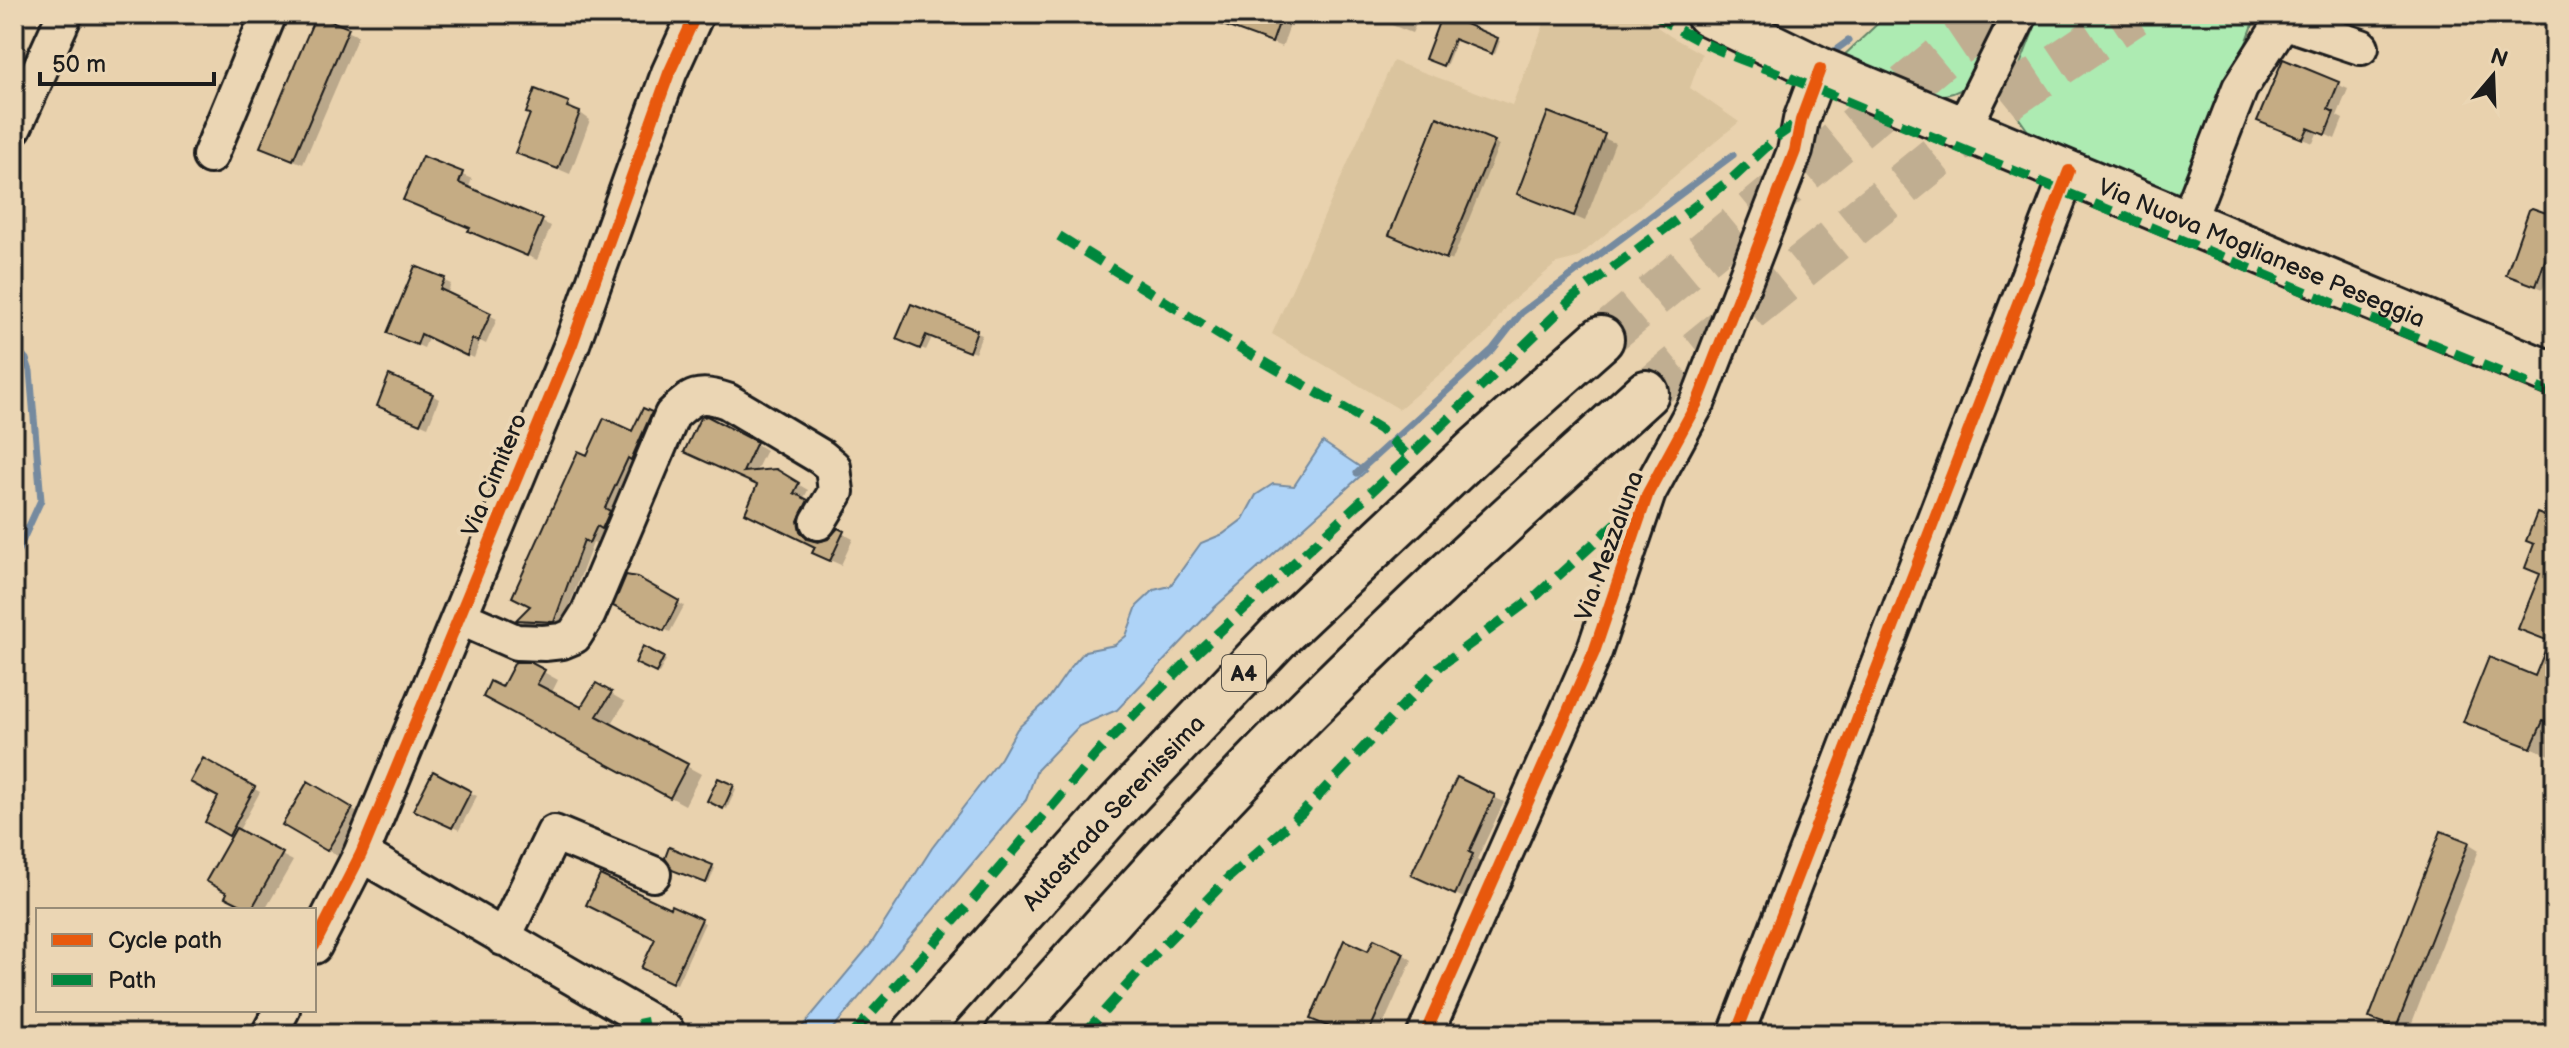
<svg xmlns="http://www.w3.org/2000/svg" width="2569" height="1048" font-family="'Balsamiq Sans',sans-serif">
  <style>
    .built { fill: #dac49e }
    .green { fill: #adebb2; stroke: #648467; stroke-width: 2 }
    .water { fill: #aed3f7; stroke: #748a9f; stroke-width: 2 }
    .shadow { fill: #0003 }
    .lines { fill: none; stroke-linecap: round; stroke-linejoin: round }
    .stream { stroke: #748a9f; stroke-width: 7 }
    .building { fill: #c5ac84; stroke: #1c1c1c; stroke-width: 2 }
    .highway-tunnel { stroke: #c0ae91; stroke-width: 44; stroke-dasharray: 44 22; stroke-linecap: butt }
    .minor-casing { stroke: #1c1c1c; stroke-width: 40 }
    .major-casing { stroke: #1c1c1c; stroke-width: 48 }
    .highway-casing { stroke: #1c1c1c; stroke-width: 50 }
    .minor { stroke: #ebd6b4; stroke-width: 34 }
    .major { stroke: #ebd6b4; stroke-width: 42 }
    .highway { stroke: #ebd6b4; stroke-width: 44 }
    .quiet { stroke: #00873e; stroke-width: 10; stroke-dasharray: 20 10; stroke-linecap: butt }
    .cycleway-casing { stroke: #ebd6b4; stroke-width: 17 }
    .cycleway { stroke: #e8590c; stroke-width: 12 }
    .labels { text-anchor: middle; stroke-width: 8; stroke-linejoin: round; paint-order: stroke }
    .shield { fill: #ebd6b4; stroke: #5a544a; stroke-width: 2 }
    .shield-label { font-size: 22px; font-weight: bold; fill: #1c1c1c }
    .street-label { font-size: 24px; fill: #1c1c1c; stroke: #ebd6b4 }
  </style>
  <rect width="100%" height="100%" fill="#e9d2ae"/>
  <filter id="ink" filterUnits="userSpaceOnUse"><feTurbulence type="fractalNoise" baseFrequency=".0125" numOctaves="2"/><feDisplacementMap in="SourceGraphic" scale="16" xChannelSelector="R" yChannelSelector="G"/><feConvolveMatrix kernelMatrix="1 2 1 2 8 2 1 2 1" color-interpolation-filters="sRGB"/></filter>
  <g filter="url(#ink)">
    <path class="built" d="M1548,14H1639L1670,36L1702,54L1690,88L1739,122L1577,258L1557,263L1506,306L1489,332L1399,409L1272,334L1393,61L1512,105Z"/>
    <path class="green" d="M1888,14H1998L2002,21C1992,43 1984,70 1966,86C1933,113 1872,74 1839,60Z
      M2040,14H2257L2186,203L2033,138L2016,114L2014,80Z"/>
    <path class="water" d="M1323,442L1366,471L1214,608L1117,710L1079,726L1037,770L1026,800L828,1034H796L871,944L932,848L1001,758L1017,729L1047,701L1070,668L1085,651L1115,645L1126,636L1137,606L1154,590L1170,586L1201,543L1223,534L1243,519L1256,495L1273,484L1294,486Z"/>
    <path class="shadow" d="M1231,14H1294L1282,47L1227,25Z
      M1375,14H1421L1412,33L1384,22L1374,16Z
      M1444,16L1500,41L1495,54L1457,39L1446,66L1431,60Z
      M317,17L358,36L303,164L272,151Z
      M2284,61L2348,89L2337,116L2343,119L2335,139L2318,131L2313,143L2268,125Z
      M536,92L568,104L590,120L570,174L518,152L532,114Z
      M1550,115L1615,143L1585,221L1519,193Z
      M1494,143L1499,145L1452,261L1397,237Z
      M423,158L472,179L468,189L551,226L537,260L480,235L472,228Z
      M2555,218V255L2543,289L2509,275Z
      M416,268L451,284L447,294L497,319L486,344L480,341L474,358L429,336L424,348L397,336Z
      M912,307L982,335L975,353L932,337L926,350L904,341Z
      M432,395L439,399L428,427L386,409Z
      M651,414L658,418L610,532L605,529L598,545L593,543L562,625L526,624L520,620L533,606L588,458L634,434Z
      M756,444L766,450L755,473L775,471L808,490L803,500L817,507L808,527L810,539L814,543L829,541L838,531L853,539L841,565L825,558L817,547L757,518L759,485L697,457Z
      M2555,522V757L2466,722L2536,679L2551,642L2541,575L2527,567Z
      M672,599L684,606L670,632L616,605Z
      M644,649L666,660L659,673L638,662Z
      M529,664L558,680L551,694L582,710L596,685L625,702L611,725L701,774L685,805L500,705L502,690Z
      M204,761L260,792L238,832L293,861L265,910H252L227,896L234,836L207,822L221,797Z
      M434,774L477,796L459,830L423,813Z
      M719,780L736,789L727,809L710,801Z
      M1458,780L1504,802L1477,859L1481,861L1464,898L1423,879Z
      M309,784L363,816L339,856L285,824Z
      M2468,843L2479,850L2408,1033L2383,1023L2372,1017Z
      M712,867L715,868L709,883L678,871Z
      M672,907L705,923L677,984L644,968Z
      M1369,954H1403L1412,960L1379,1034H1348Z"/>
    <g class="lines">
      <path class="stream" d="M1830,54L1848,41
        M14,346L26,359L30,371L41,500L14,559
        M1357,473L1493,349L1521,313L1733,155"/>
    </g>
    <path class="building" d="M1199,14H1264L1280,20L1272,43L1198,16Z
      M1442,14L1462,20L1461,22L1498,38L1492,54L1454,39L1443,66L1425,59Z
      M316,15L349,28L293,160L260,147Z
      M2283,59L2339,82L2328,109L2334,112L2325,135L2308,128L2303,139L2257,121Z
      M535,89L569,102L567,107L580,112L558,169L515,153L530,114L526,113Z
      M1548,112L1605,134L1574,216L1517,194Z
      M1437,117L1495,141L1446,259L1389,235Z
      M422,156L463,172L459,183L543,219L527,256L468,231L470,228L403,200Z
      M2532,208L2555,216V232L2536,286L2506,275L2529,210Z
      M415,266L445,278L440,289L491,313L478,342L472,339L467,356L421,334L417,345L387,333Z
      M911,304L977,330L969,352L926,335L920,349L896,339Z
      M389,375L433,394L420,424L377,406Z
      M643,408L652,412L631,460L628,458L605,508L610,511L602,529L597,526L589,543L584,540L554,622L516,620L530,606L512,597L578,451L587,455L604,418L632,431Z
      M707,416L757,442L743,472L776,469L799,483L794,493L808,500L798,521L800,531L807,539L818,542L828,539L838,528L844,531L830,561L812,553L815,547L745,513L757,485L684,452L700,418Z
      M2537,513L2555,520V726L2543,721L2531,748L2463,722L2489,657L2535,676L2549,641L2518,629L2540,574L2525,568L2534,544L2526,541Z
      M626,575L637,577L679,601L664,631L613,606Z
      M643,646L664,657L656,673L635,663Z
      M515,662H530L545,670L537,684L581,707L596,683L612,692L597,716L688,764L670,798L483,697L490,681L502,687Z
      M203,758L255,787L229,836L205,822L218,797L190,782Z
      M433,771L471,791L452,828L413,810Z
      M1457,777L1495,795L1469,852L1473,854L1455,895L1411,875Z
      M718,778L734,785L723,809L707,801Z
      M308,781L353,808L327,851L282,825Z
      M236,828L283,853L251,910L225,897L227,893L206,881Z
      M2441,831L2469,842L2396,1028L2369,1018Z
      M669,847L713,865L706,883L672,870L665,858Z
      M600,875L670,908L671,905L702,919L672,983L641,968L655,939L586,905Z
      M1374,939L1404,953L1368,1034H1347L1310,1019L1344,940L1368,951Z"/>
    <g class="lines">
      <path class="highway-tunnel" d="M1601,339L1956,45L2002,14
        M1646,393L2013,95L2134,14"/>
      <defs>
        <path id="minor" d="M14,127L65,14
          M1964,127L2020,14
          M210,156L269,14
          M2188,221L2240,88L2283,21L2361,47
          M459,617L516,642L544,643L562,641L574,636L588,614L672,415C692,396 699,391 727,401L821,457L833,467L836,492L818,522
          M361,854L667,1032
          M503,938L554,833L653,874
          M314,946L361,854L572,344L669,73L696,14
          M269,1034L282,1010
          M1425,1034L1594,652L1648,493L1698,401L1795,151L1801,120L1820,69
          M1736,1034L2069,171"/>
        <g id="major">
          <path id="s1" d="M1707,14L1820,69L2555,375"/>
        </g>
        <g id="highway">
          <path id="s2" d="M914,1034L1108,816L1280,635L1476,450L1601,339"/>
          <path d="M1008,1034C1112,918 1215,801 1326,692C1430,589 1538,491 1646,393"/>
        </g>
      </defs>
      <use href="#minor" class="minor-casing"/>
      <use href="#major" class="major-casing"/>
      <use href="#highway" class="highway-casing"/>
      <use href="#minor" class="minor"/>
      <use href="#major" class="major"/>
      <use href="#highway" class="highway"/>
      <path class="quiet" d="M1654,14C1690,39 1730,56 1771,70L2555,395
        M1059,236L1247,352L1380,429L1409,457
        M642,1018L645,1034
        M853,1034L970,903L1096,754L1194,655L1409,457L1574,297L1734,177L1778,136L1801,120
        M1084,1034L1157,952L1229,877L1304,811L1440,666L1538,594L1643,499"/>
      <defs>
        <path id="cycleway" d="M314,946L361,854L572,344L669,73L696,14
          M1425,1034L1594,652L1648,493L1698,401L1795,151L1801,120L1820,69
          M1736,1034L2069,171"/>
      </defs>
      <use href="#cycleway" class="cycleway-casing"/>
      <use href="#cycleway" class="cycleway"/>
    </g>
  </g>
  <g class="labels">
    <rect class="shield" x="1222" y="655" width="44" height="36" rx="6"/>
    <g class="shield-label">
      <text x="1244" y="681">A4</text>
    </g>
    <g class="street-label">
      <text dy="8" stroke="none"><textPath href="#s1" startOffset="604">Via Nuova Moglianese Peseggia</textPath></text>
      <text transform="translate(494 475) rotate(-67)" y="8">Via Cimitero</text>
      <text transform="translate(1609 546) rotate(-70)" y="8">Via Mezzaluna</text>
      <text dy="8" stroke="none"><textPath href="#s2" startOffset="298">Autostrada Serenissima</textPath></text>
    </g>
  </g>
  <rect width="2569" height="1048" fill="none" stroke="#ebd6b4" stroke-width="48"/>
  <rect x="24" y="24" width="2521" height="1000" fill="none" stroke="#1c1c1c" stroke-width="3" filter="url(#ink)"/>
  <rect x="36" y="908" width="280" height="104" fill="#ebd6b4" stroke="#988c77" stroke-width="2"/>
  <rect x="52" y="934" width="40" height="12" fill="#e8590c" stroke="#988c77" stroke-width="2"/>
  <text x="108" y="948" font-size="24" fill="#1c1c1c">Cycle path</text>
  <rect x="52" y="974" width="40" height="12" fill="#00873e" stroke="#988c77" stroke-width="2"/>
  <text x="108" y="988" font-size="24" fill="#1c1c1c">Path</text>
  <g transform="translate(2493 76) rotate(19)" stroke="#ebd6b4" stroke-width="6" paint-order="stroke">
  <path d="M0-6L14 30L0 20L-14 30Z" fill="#1c1c1c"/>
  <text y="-12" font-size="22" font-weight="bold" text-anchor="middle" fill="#1c1c1c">N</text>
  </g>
  <path d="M40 72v12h174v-12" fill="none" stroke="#1c1c1c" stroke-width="4"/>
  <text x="52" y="72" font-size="24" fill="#1c1c1c" stroke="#ebd6b4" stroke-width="6" paint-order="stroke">50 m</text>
</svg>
